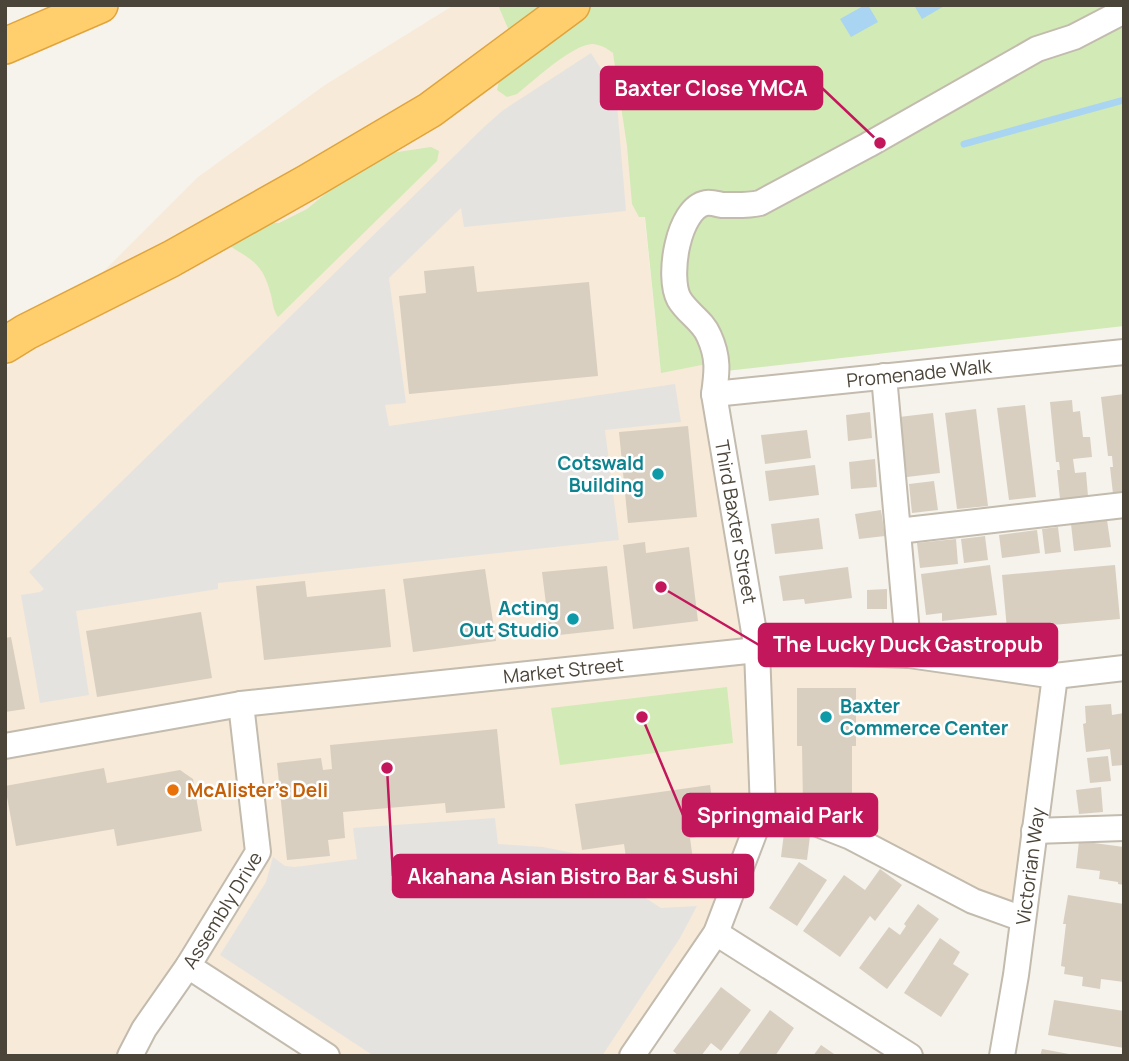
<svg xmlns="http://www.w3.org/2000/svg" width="1129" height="1061" font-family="Manrope,sans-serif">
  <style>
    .commercial { fill: #f7ead8 }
    .green { fill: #d2eab5 }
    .parking { fill: #e5e3e0 }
    .water { fill: #a9d4f2 }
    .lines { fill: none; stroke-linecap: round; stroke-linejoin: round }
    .stream { stroke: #a9d4f2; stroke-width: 7 }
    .building { fill: #d8cfc1 }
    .minor-casing { stroke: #c2bbae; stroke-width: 28 }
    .highway-casing { stroke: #e0a43c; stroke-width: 38 }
    .minor { stroke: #fff; stroke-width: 24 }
    .highway { stroke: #ffcf6e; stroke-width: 35 }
    .culture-dot { fill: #0f9aa8; stroke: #fff; stroke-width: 2.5 }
    .food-dot { fill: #e8710a; stroke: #fff; stroke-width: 2.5 }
    .labels { text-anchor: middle; stroke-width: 5; stroke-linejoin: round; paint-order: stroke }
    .street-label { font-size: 19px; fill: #4b4439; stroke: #fff }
    .culture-label { font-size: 19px; font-weight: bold; fill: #0d838f; stroke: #fff; text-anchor: end }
    .food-label { font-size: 19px; font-weight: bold; fill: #c56008; stroke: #fff; text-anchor: start }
    .leader { fill: none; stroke: #c2185b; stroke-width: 2.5 }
    .callout-dot { fill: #c2185b; stroke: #fff; stroke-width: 2.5 }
    .callout { fill: #c2185b; stroke: #c2185b; stroke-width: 2.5 }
    .callout-label { font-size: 21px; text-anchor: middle; font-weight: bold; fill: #fff }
  </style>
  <rect width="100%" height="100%" fill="#f6f3ec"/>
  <path class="commercial" d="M454,5H622L661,372L717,362L757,650L1055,676L1023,919L764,810L716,933L632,1056H327L188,966L130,1056H5V370L198,177L325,85Z"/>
  <path class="green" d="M498,5H1124V326L717,372V362L661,373L645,217H639L632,204L627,146L613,53C607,48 601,45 593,44C574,43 532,82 517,94L507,97L497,90L510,33Z
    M431,147L439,151L437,161L278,317C273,310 273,303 271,295C263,264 254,261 228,245L255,223H279L307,209L371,156Z
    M727,687L733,743L560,765L551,708Z"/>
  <path class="parking" d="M591,53L616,92L626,211L464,227L461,208L389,278L406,403L385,405L389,426L675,384L681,422L605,430L619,540L218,583V589L76,611L89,695L40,703L21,595L40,592L44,589L29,572L483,128L502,111Z
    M495,818L498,844L543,847L578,854L661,908L697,906L680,938L602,1056H374L220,955L266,882L273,857L285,866L295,867L357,859L353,828Z"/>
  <path class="water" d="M865,5H868L878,22L851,37L840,19Z
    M914,5H946L922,19Z"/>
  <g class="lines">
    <path class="stream" d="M964,144L1124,100"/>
  </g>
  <path class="building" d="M474,266L477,292L589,282L598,376L409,394L399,296L426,293L424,271Z
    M1124,394V492L1113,494L1110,467H1113L1112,456H1108L1101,397Z
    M1072,400L1073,412L1080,411L1083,437H1090L1092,457L1073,459L1075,473L1086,472L1088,496L1060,499L1057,470H1060L1059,462H1056L1050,402Z
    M1025,405L1036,497L1009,500L997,408Z
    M976,409L988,506L957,509L945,413Z
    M870,412L872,438L848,441L846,415Z
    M933,413L940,473L907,477L899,417Z
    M688,426L697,517L628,523L619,432Z
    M807,430L811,458L765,464L761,435Z
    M875,459L877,487L851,489L849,462Z
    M815,465L819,495L769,501L765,471Z
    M934,481L938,510L912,513L909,484Z
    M881,510L885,536L859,539L855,514Z
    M819,518L823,549L775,554L771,524Z
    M1107,520L1111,547L1074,551L1071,524Z
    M1058,527L1061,552L1045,554L1042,529Z
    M1037,530L1040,553L1002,558L999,535Z
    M985,536L988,560L964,563L961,539Z
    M956,539L958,564L920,568L917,543Z
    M645,542L646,553L689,547L698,621L633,629L623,545Z
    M990,565L997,615L942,621V613L926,615L921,574Z
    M1115,565L1120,619L1007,629L1002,575Z
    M607,566L614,629L550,636L542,572Z
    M848,567L852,598L805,604L804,599L783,601L779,576Z
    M485,569L496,641L413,652L403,579Z
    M305,581L307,597L385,589L391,647L264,660L256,586Z
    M887,589V609H867V590Z
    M201,612L212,678L97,697L86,631Z
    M11,637L25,709L5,712V638Z
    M797,688H856V746H852V803H803L802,746H797Z
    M1111,704L1112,715L1124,713V765L1112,766L1110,749L1086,752L1083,724L1086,723L1085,706Z
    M497,729L505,808L446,813L445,803L343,812L345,838L328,840L330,856L287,860L277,763L321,758L323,770L332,769L330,745Z
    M1108,756L1111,781L1090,783L1087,758Z
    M104,768L107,783L180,770L193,779L202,831L117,846L114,829L16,846L5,786Z
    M710,785L717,834L690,838L695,875L630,884L624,844L582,850L575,804Z
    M1101,787L1103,812L1079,814L1076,790Z
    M784,833L810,836L807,860L781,857Z
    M1079,841L1124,847V885L1118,884V882L1099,879L1100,871L1076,868Z
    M799,862L827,880L797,926L769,908Z
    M880,869L902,885L875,921L870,916L840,957L803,931L844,875L865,890Z
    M1068,895L1124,904V982L1101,979L1100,989L1082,986L1083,977L1064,974L1065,967L1061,966L1066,924H1063Z
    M918,904L939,919L887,989L859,968L889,927L900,935L906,926L904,924Z
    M940,938L960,952L953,964L969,974L941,1017L904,993Z
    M721,987L751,1010L721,1051L711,1043L701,1056H679L673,1051Z
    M1054,1000L1124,1011V1048L1048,1035Z
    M770,1010L794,1028L775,1056H737Z
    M821,1045L837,1056H813Z
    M1042,1049L1069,1054V1056H1040Z"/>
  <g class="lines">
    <defs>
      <g id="minor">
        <path d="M884,376L909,655"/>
        <path id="s1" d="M714,394L1124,352"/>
        <path d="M898,531L1124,505"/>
        <path id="s2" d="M5,746L241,704L757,650L909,655L1055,676L1124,668"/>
        <path d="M763,810L787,812L851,837L973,901L1023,919"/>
        <path d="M1034,831L1124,828"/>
        <path d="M716,933L910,1056"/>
        <path d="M188,966L327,1056"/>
        <path id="s3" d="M130,1056L144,1029L188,966L258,852L241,704"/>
        <path d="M632,1056L716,933L763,810L757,650L714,394C717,372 719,358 709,336C703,321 687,313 679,299C667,277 678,208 706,203C711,202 717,204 722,205C734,205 748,206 760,203L868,145L1037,49L1074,37L1124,11"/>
        <path id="s4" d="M1002,1056L1016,975L1055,676"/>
      </g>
      <path id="highway" d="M5,46L100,5
        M5,345L26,332L171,259L308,182L430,110L572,5"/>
    </defs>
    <use href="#minor" class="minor-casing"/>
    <use href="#highway" class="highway-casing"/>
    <use href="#minor" class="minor"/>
    <use href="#highway" class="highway"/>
  </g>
  <g class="culture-dot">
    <circle cx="658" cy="474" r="7"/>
    <circle cx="573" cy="619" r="7"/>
    <circle cx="826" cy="717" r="7"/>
  </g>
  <circle class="food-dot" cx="173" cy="790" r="7"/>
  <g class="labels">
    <g class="street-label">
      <text dy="7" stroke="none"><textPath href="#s1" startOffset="206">Promenade Walk</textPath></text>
      <text transform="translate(736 522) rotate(80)" y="7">Third Baxter Street</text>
      <text dy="7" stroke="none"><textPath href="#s2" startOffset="564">Market Street</textPath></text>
      <text dy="7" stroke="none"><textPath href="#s4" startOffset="192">Victorian Way</textPath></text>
      <text dy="7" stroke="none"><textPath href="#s3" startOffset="173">Assembly Drive</textPath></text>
    </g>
    <g class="culture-label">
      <text x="644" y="470">Cotswald<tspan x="644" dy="22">Building</tspan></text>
      <text x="559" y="615">Acting<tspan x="559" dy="22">Out Studio</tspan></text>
      <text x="840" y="713" text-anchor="start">Baxter<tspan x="840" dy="22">Commerce Center</tspan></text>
    </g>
    <g class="food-label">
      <text x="187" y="797">McAlister's Deli</text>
    </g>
  </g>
  <path class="leader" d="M880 143L822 88M661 587L759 645M642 717L683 815M387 768L393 876"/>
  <g class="callout-dot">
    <circle cx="880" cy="143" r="7"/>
    <circle cx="661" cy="587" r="7"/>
    <circle cx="642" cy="717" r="7"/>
    <circle cx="387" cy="768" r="7"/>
  </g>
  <g class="callout">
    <rect x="601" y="67" width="221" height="42" rx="7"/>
    <rect x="759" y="624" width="298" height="42" rx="7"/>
    <rect x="683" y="794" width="194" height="42" rx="7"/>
    <rect x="393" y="855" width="360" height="42" rx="7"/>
  </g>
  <g class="callout-label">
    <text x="711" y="96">Baxter Close YMCA</text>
    <text x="908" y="652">The Lucky Duck Gastropub</text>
    <text x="780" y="823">Springmaid Park</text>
    <text x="573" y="884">Akahana Asian Bistro Bar &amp; Sushi</text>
  </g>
  <rect width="1129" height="1061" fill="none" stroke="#4b4439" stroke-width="14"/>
</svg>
